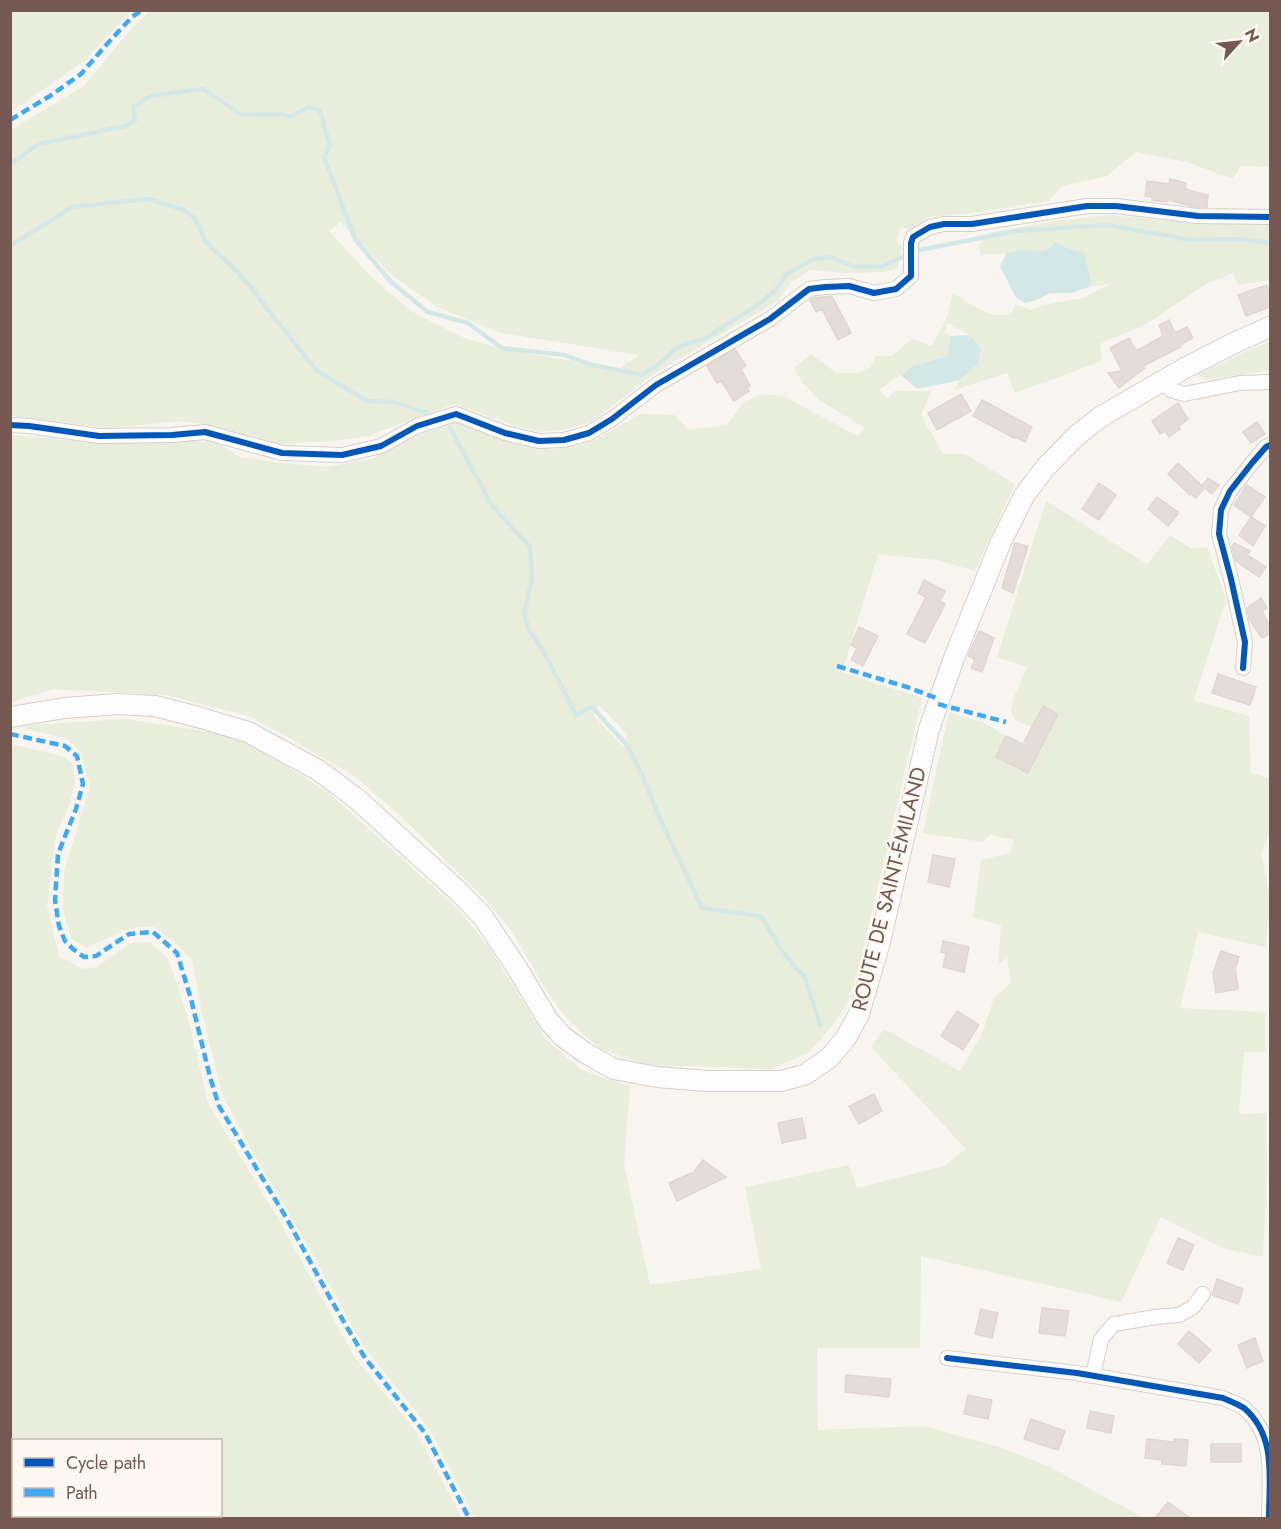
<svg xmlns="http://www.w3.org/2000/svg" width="1281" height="1529" font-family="Jost,sans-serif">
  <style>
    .green { fill: #e9eddc; fill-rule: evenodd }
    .water { fill: #d3e8e6 }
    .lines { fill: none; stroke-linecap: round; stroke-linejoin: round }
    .stream { stroke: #d3e8e6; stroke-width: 4.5 }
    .building { fill: #e4dcd7; stroke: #e0d6d3; stroke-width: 1.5 }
    .minor-casing { stroke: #d7cfcc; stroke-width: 16 }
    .secondary-casing { stroke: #d7cfcc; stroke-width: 22 }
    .minor { stroke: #fefdfd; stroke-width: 14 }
    .secondary { stroke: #fefdfd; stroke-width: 20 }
    .quiet { stroke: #3fa9f5; stroke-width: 4.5; stroke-dasharray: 9 4.5; stroke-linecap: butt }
    .cycleway-casing { stroke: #fef8f3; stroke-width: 10 }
    .cycleway { stroke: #0057b8; stroke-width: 6 }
    .labels { text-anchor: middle; stroke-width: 4.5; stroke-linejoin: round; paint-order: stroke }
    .street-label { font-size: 21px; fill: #745851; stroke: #fef8f3 }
  </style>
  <rect width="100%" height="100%" fill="#f8f4f0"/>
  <path class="green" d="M11,10H131V11L84,61L11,112Z
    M151,10L1270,11V167L1241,166L1233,179L1187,162L1136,152L1107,176L1062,186L1049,201L971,213L932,217L909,229L901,228L896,242L903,246L898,268L883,272L846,273L810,270L792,282L779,300L654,374L591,422L562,430L540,432L513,425L454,404L368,436L335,441L280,444L215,426L180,421L109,428L11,416V130L84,86L130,30ZM340,222L392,275L437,307L501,333L639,355L619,369L508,350L464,338L411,311L369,275L329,231Z
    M1110,215L1199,224H1270V280L1238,285L1233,273L1206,284L1148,323L1100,344L1102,361L1015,393L1007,373L954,390L960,380L978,364L970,335L948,323L944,332L951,336L947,356L913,366L879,390L888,399L894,391H931L921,415L943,454H965L1015,484L975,571L937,560L878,554L842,672L922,698L860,963L847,1004L829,1030L808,1053L771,1069L648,1065L618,1055L600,1048L585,1036L562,1013L540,980L514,934L487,901L407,822L357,778L295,741L249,716L165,695L53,689L11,702L10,435L93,442L197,441L217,442L240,457L274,462L326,467L372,459L410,439L453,422L466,424L512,442L553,450L573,447L597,439L641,414L674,415L689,430L727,425L743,403L760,394L784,396L857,436L865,428L819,400L802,382L794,368L811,354L836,373H857L870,367L876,356H892L912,339L932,346L947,317L953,293C966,301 986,316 1002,315C1006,315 1009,313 1012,312L1015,304L1031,310L1049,304L1083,298L1110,284L1092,286L1084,252L1067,248L1056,242L1044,251L1021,250L1007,253L981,255L979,245L988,233L1055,221ZM599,705L628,735L623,747L594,716Z
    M1270,341V370L1206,380L1197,374Z
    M1046,501L1147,564L1170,535L1192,549L1207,547L1226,599L1194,700L1249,716L1251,772L1270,779V831L1261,853L1270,898V913L1265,947L1198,932L1180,1008L1265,1012V1052H1244L1239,1114L1266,1113L1267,1172L1263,1257L1223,1248L1161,1217L1121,1302L921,1256L920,1348H817L818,1430L924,1426L948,1433L999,1447L1048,1466L1144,1518H475L434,1437L423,1420L364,1347L312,1253L246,1140L222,1094L201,1008L192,960L174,942L154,927H138L123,931L87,948L72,939L67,925L63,909L64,871L90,787L81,753L68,739L14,726L126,719L216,733L251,743L330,794L458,909L491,950L546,1039L581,1070L630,1086L624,1164L650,1285L761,1269L745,1187L849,1165L857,1188L944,1166L966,1149L871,1047L884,1029L960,1071L982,1034L994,998L1011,983L1007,958L998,964L1001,925L973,918L981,860L1010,853L1014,840L990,835L983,842L923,833L949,712L984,723L1006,736L996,757L1028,773L1058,715L1043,706L1032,727L1015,720L1011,711L1014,697L1027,667L997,657Z
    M11,744L62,756L73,764L75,783L69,806L56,834L47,906L59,956L83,969L97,967L130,943L150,942L167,957L174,975L188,1019L208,1103L276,1215L355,1358L415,1430L462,1518H11ZM14,1440H220V1516H14Z"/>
  <path class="water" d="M1056,242L1067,248L1084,252L1092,286L1071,293H1050L1037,300L1025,303L1016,298L1000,266L1007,253L1021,250L1044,251Z
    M970,335L981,348L978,364L960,380L917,389L901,375L913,366L947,356L951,336Z"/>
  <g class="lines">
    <path class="stream" d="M10,164L39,144L125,126L135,121L133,107L150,96L203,89L242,115L283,114L290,117L309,107L320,111L330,146L324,157L355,239L391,282L428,312L468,323L502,348L565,355L589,364L641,375L659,364L674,350L685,344L702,340L759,304L775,290L788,273L814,259L829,257L853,266L880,267L919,250L1016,231L1107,225L1191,240L1240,239L1270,243
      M10,246L72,207L149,199L184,210L194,217L206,242L239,273L316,370L367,401L394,402L427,413
      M450,428L492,506L530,547L532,578L524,613L529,631L543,650L576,715L592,707L627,745L640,771L661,821L702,908L761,916L782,951L805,978L820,1025"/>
  </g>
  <path class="building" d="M1170,179L1186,183L1185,189L1208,195L1207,207H1195L1168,200L1167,202L1152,200V197L1145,196L1147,181L1169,184Z
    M1267,285L1270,294V307L1246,316L1238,295Z
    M832,296L851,333L838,340L822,309L816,312L810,300L813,298Z
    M1169,320L1175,333L1187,327L1193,338L1180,345L1181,347L1143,366L1145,368L1119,388L1108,373L1122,371L1110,348L1129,338L1136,351L1163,336L1159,325Z
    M735,349L746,366L741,369L750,386L747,388L749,391L734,401L721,381L717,383L707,366Z
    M961,394L971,411L937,430L928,413Z
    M982,400L1032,427L1025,442L1015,437L1014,438L973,416Z
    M1178,403L1188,419L1179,426L1180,429L1169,437L1165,431L1160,434L1152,421Z
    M1257,422L1265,434L1251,443L1243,432Z
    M1178,463L1202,486L1208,478L1219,485L1212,494L1204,488L1196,498L1191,494L1190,495L1168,474Z
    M1099,483L1116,495L1099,520L1082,509Z
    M1247,485L1265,497L1251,517L1234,505Z
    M1157,497L1178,512L1176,514H1178L1168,526L1148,509Z
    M1251,517L1265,526L1253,546L1239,535Z
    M1015,543L1028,546L1013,593L1002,588Z
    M1234,543L1250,551L1247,555L1266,567L1259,577L1236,561L1232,547Z
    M924,580L945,591L940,601L945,604L925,643L907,634L926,597L918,593Z
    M1261,598L1267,608L1262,611L1270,626V633L1262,638L1249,619L1247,608Z
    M859,627L878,636L863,666L851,660L857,648L851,645Z
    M979,631L994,638L982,672L971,668L975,659L968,656Z
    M1218,674L1256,687L1250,705L1212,693Z
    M1043,706L1058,714L1028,773L996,757L1006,736L1023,744Z
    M933,855L955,859L949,887L928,882Z
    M943,941L969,947L964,972L943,967L946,953L941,952Z
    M1221,951L1239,957L1235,969L1238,989L1216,993L1213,973Z
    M957,1011L979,1025L963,1050L941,1036Z
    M874,1094L882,1111L859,1124L849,1106Z
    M802,1118L806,1138L782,1143L778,1123Z
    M703,1160L726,1177L677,1201L669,1183L694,1172Z
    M1178,1238L1194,1245L1183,1270L1167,1263Z
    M1217,1279L1243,1289L1238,1304L1212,1295Z
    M1042,1308L1069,1311L1065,1336L1039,1333Z
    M981,1309L998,1313L992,1338L975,1334Z
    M1189,1331L1211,1350L1199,1363L1178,1344Z
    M1255,1338L1263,1361L1247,1368L1238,1345Z
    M846,1375L891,1379L889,1397L845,1392Z
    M968,1395L992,1400L988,1419L964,1414Z
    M1090,1411L1114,1416L1111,1433L1087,1428Z
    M1031,1419L1065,1431L1058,1450L1024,1439Z
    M1147,1439L1174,1442V1439L1188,1440L1186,1466L1162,1464V1460L1145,1458Z
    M1211,1444H1241V1462H1211Z
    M1168,1502L1190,1518H1155Z"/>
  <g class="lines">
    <defs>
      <path id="minor" d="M1162,381L1171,390L1184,394L1240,383L1270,382
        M10,425L29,426L99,436L172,435L205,432L282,453L342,455L381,446L417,426L456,414L505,433L539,441L564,440L589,433L612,419L656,385L770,319L809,289L825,287L849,286L874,293L896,289L911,276V243L913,237L930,227L944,224H972L1087,206H1116L1198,216L1270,217
        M1243,668L1245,642L1231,579L1219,534L1221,510L1230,491L1252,463L1266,447L1270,445
        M947,1358L1077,1373L1223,1398C1230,1401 1238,1404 1244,1408C1277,1436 1269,1479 1269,1518
        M1093,1376L1101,1339L1114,1324L1156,1317L1179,1315L1193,1307L1203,1294"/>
      <path id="secondary" d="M10,717L65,708L117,704L155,706L198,717L248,732L318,770L357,799L459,892L483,917L517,968L548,1020L562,1036L584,1052L614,1069L657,1077L708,1081H782L806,1074L829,1058L846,1038L859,1014L880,942L929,729L954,658L1000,544L1024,496L1045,468L1076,436L1102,416L1185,368L1234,343L1270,327"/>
    </defs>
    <use href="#minor" class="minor-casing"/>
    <use href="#secondary" class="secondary-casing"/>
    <use href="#minor" class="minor"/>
    <use href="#secondary" class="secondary"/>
    <path class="quiet" d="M10,120L50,96L81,74L107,44L132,17L142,10
      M837,666L907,687L939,699
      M938,704L1006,722
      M10,734L65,746L77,756L83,784L76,809L58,854L55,900L59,926L65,941L73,949L84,957L96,956L129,934L153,932L177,953L191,999L210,1077L219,1106L287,1219L330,1298L365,1358L425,1433L469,1518"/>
    <defs>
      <path id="cycleway" d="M10,425L29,426L99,436L172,435L205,432L282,453L342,455L381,446L417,426L456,414L505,433L539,441L564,440L589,433L612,419L656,385L770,319L809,289L825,287L849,286L874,293L896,289L911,276V243L913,237L930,227L944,224H972L1087,206H1116L1198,216L1270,217
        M1243,668L1245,642L1231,579L1219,534L1221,510L1230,491L1252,463L1266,447L1270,445
        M947,1358L1077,1373L1223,1398C1230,1401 1238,1404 1244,1408C1277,1436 1269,1479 1269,1518"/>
    </defs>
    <use href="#cycleway" class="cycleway-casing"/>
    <use href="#cycleway" class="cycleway"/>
  </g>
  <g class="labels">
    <g class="street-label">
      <text transform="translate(889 889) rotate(-76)" y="7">ROUTE DE SAINT-ÉMILAND</text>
    </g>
  </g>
  <rect width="1281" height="1529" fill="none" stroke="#745851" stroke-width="24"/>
  <rect x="12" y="1439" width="210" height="78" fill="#fef8f3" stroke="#c7b8b2" stroke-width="1.5"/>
  <rect x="24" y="1458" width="30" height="9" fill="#0057b8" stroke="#c7b8b2" stroke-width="1.5"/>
  <text x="66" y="1469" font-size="18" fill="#745851">Cycle path</text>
  <rect x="24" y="1488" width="30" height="9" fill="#3fa9f5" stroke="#c7b8b2" stroke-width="1.5"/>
  <text x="66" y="1499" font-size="18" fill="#745851">Path</text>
  <g transform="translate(1239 42) rotate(63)" stroke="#fef8f3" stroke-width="4.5" paint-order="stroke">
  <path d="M0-4.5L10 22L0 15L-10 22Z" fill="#745851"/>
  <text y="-9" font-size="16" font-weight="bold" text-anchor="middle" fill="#745851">N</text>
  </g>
</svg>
